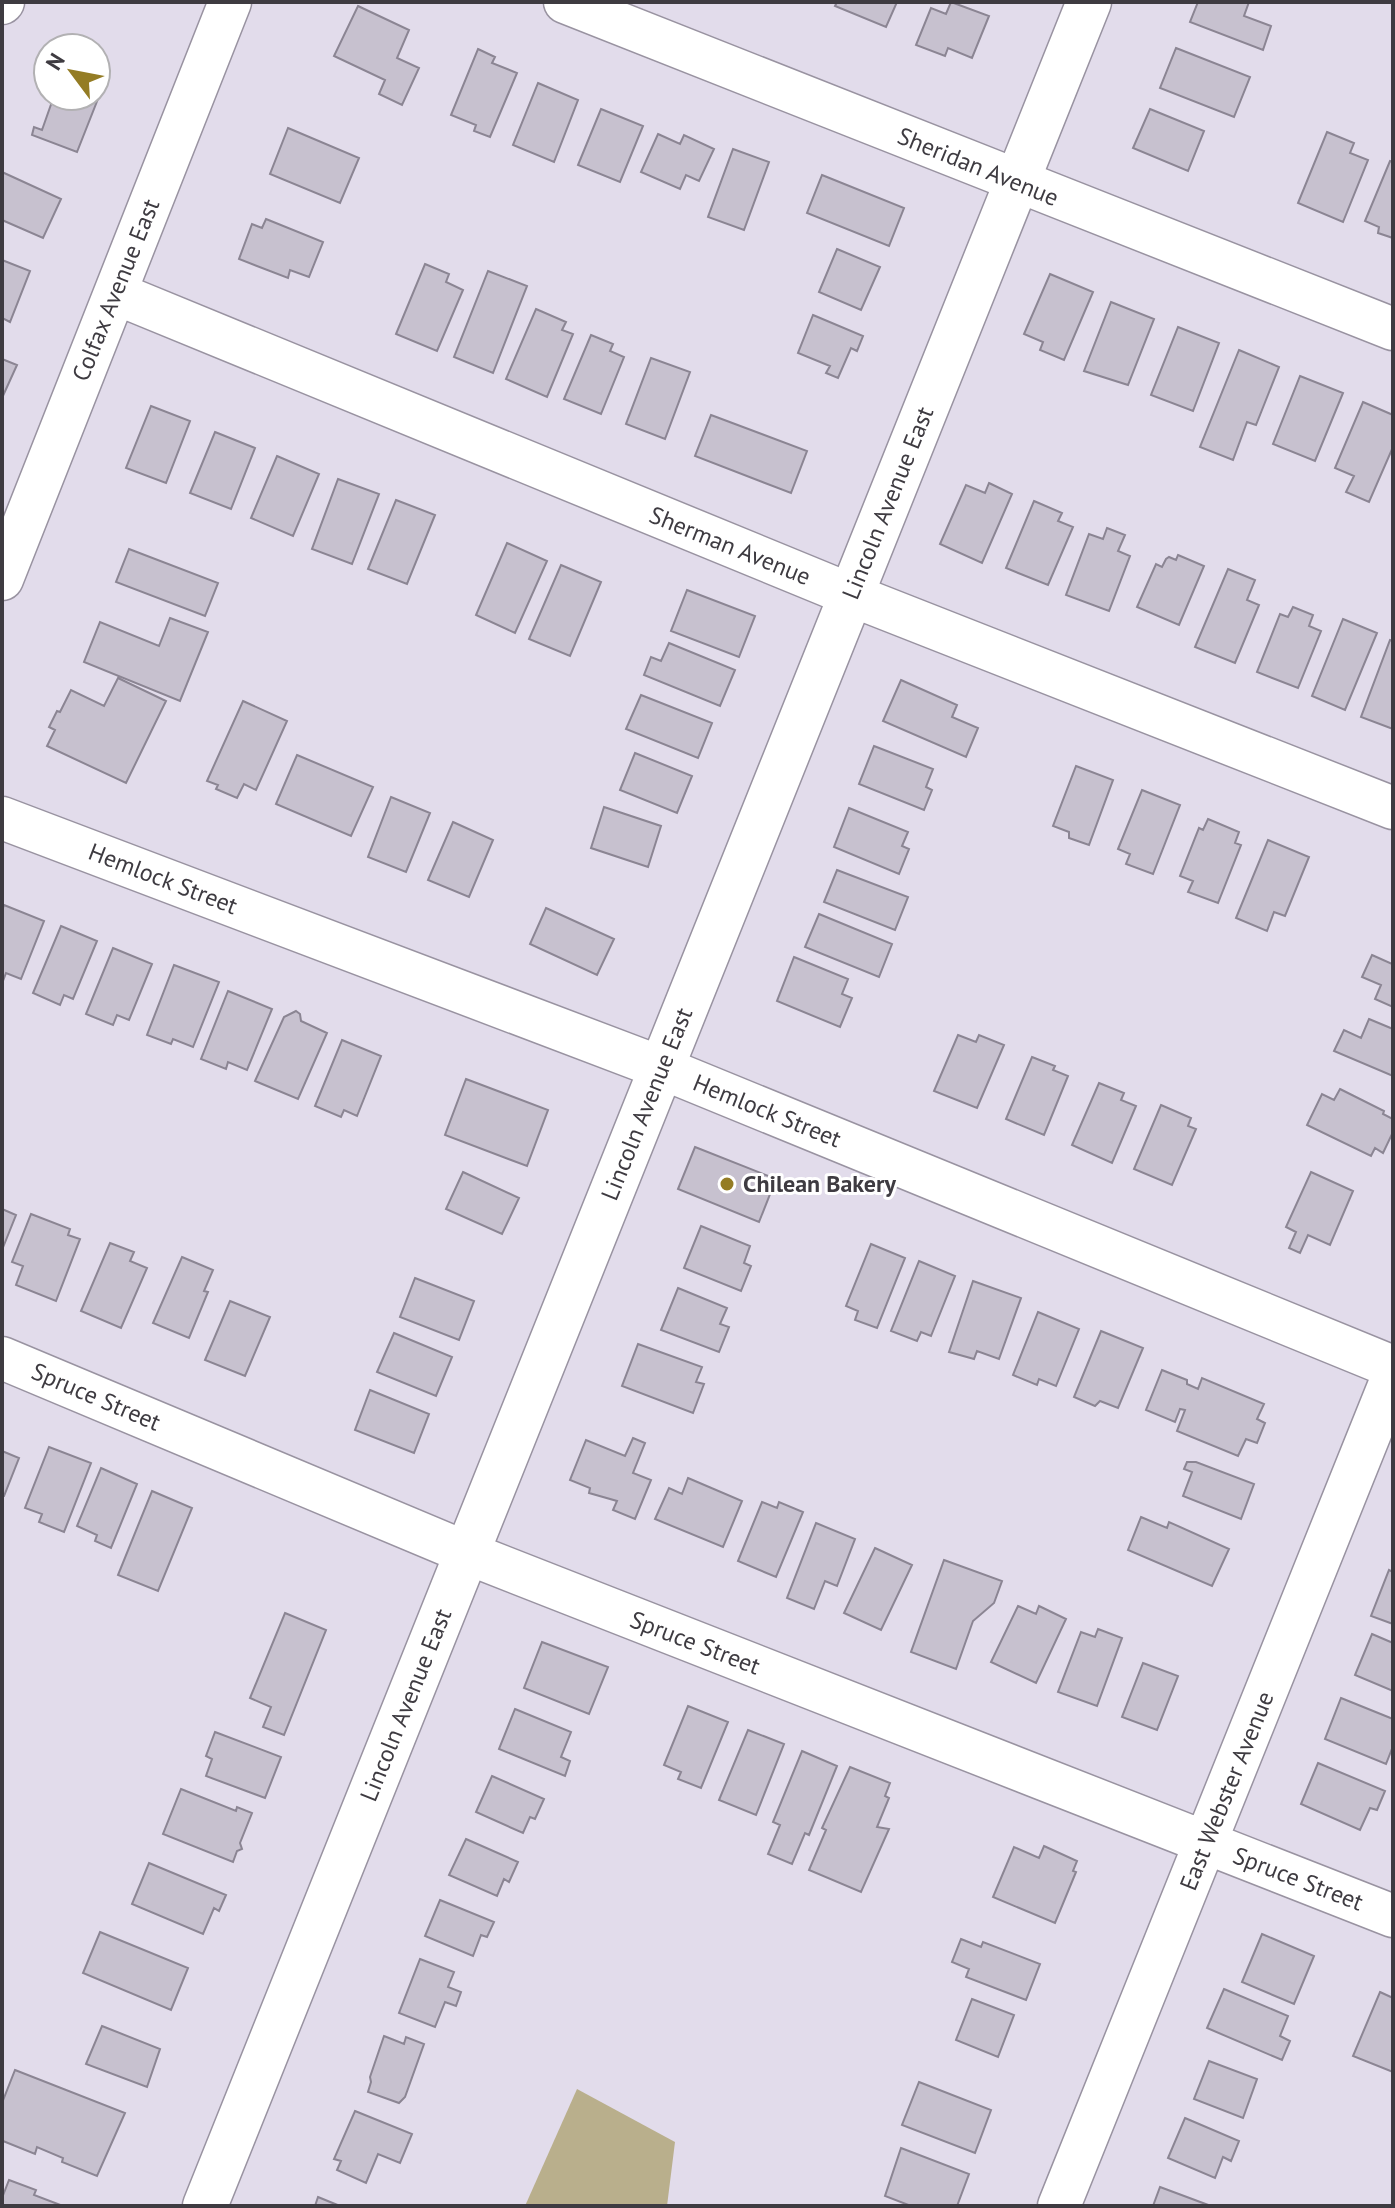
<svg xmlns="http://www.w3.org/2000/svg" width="1395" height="2208" font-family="'PT Sans',sans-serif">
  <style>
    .forest { fill: #b9af8c }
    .building { fill: #c7c1cf; stroke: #8b8593; stroke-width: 2 }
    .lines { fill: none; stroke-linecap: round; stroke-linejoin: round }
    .minor-casing { stroke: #9993a1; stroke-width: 45 }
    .tertiary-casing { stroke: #9993a1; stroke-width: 47 }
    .minor { stroke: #fff; stroke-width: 42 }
    .tertiary { stroke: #fff; stroke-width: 44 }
    .poi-dot { fill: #947c24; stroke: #fff; stroke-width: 3 }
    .labels { text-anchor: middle; stroke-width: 6; stroke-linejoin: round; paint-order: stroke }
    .street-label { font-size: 24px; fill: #3e3b41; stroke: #fff }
    .poi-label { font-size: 24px; font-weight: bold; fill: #3e3b41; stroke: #fff; text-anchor: start }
  </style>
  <rect width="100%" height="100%" fill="#e2dceb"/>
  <path class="forest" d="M577,2089L675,2142L667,2206H525Z"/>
  <path class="building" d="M837,2H897L886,27L835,6Z
    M951,2L989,16L972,58L948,48L945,56L916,45L931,8L946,14Z
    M1198,2H1249L1244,16L1271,26L1263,50L1190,22Z
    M358,6L409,30L397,58L419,68L402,105L379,94L385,80L334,56Z
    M1176,48L1250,77L1234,117L1160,88Z
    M478,49L495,57L492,63L517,73L490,137L474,131L476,125L451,115Z
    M96,77L105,81L77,152L32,135L34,127L42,130L54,96H96Z
    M538,83L578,100L554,162L513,145Z
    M601,109L643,126L620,182L578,165Z
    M1150,109L1204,131L1188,171L1133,148Z
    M288,128L359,158L340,203L270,174Z
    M1327,132L1354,143L1350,153L1368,160L1343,222L1298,203Z
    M658,134L680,144L684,135L714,149L699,181L686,175L680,189L641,172Z
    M733,149L769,162L744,230L708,217Z
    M1390,161L1393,162V238L1378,233L1379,227L1365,221Z
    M2,172L61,199L43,238L2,220Z
    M822,175L904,208L889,246L807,213Z
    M266,219L323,242L309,277L290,270L288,278L239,259L252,224L262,228Z
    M837,249L880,267L861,310L819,292Z
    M2,260L30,271L10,322L2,318Z
    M425,264L449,274L446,282L463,290L437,351L396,334Z
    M488,271L527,286L493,373L454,357Z
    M1050,274L1093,292L1064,360L1040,350L1043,342L1024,334Z
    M1111,302L1154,319L1128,385L1084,371Z
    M536,309L566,322L562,330L573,334L547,397L506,379Z
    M813,315L863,336L857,351L851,348L838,378L826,373L830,366L798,353Z
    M1178,327L1219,343L1193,411L1151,395Z
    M591,335L613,344L610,351L624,357L601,414L564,399Z
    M1239,350L1279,367L1256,425L1247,422L1233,460L1200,447Z
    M651,358L690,372L665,439L626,424Z
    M2,359L17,365L2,398Z
    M1300,376L1343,393L1315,461L1273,444Z
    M1363,402L1393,415V447L1369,502L1346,492L1354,476L1335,468Z
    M151,406L190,421L166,483L126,468Z
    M711,415L807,451L791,493L695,456Z
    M215,432L255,448L231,509L190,493Z
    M277,456L319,474L293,536L251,518Z
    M338,479L379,494L352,564L312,549Z
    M989,483L1012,494L982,563L940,544L966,485L985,493Z
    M396,500L435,515L407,584L368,569Z
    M1034,501L1062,513L1058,521L1073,527L1048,585L1006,568Z
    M1107,528L1125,535L1118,551L1130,556L1109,611L1066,595L1089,534L1103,539Z
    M507,543L547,561L515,633L476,615Z
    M129,549L218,583L205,616L116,582Z
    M1178,555L1204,566L1179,625L1137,607L1156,564L1162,567L1166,559L1169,557L1176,560Z
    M561,565L601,582L570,656L529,639Z
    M1228,569L1255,580L1247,600L1259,605L1235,663L1195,647Z
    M687,590L755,616L739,657L671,631Z
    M1293,607L1313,615L1309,626L1321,631L1298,688L1257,672L1280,614L1288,617Z
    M170,618L208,632L180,701L84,662L100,622L159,646Z
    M1343,619L1377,633L1345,710L1312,696Z
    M1390,640L1393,641V729L1361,717Z
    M669,643L735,670L720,706L644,675L651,657L661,661Z
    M118,678L166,701L126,783L47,746L55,730L49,727L57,711L60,712L71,690L104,706Z
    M901,680L957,705L952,717L978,728L966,757L883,721Z
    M641,695L712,723L698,758L626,729Z
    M243,701L287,721L256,790L244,784L237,798L216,789L218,785L207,781Z
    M874,746L933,769L926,787L932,790L924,810L859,784Z
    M635,753L692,776L677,813L620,790Z
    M297,755L373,787L351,836L276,804Z
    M1076,766L1113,780L1089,845L1069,838V832L1053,826Z
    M1142,790L1180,805L1153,874L1126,864L1130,854L1118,849Z
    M391,797L430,813L406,872L368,857Z
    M604,807L661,826L648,867L591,848Z
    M849,808L908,832L902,846L909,849L899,874L834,847Z
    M1208,819L1239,832L1235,843L1241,845L1218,903L1188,892L1193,881L1180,876L1199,828L1203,830Z
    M453,822L493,840L469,897L428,880Z
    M1268,840L1309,857L1285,916L1274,912L1267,931L1236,918Z
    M837,870L908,897L895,930L824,902Z
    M4,905L44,921L21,979L6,973L3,981L2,911Z
    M546,908L614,939L597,975L530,944Z
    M819,914L892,944L879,977L805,947Z
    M61,926L97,941L73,999L64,995L60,1005L33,993Z
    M113,948L152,964L129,1020L117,1015L113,1025L86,1014Z
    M1372,955L1392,964L1393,962V1007L1375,999L1381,985L1362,977Z
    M794,957L848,979L842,994L852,998L840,1027L777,1001Z
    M174,965L219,982L193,1047L173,1039L171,1044L147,1035Z
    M228,991L272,1009L247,1070L228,1062L226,1069L201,1059Z
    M296,1011L300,1014L301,1021L327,1033L298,1099L255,1081L284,1017Z
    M1369,1019L1393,1029V1076L1334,1051L1344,1030L1361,1038Z
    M958,1035L976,1042L979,1035L1004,1045L977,1108L934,1091Z
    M342,1040L381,1056L357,1116L344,1110L341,1117L315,1106Z
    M1032,1057L1055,1066L1053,1070L1068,1076L1044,1135L1006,1119Z
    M466,1079L548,1110L527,1166L445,1135Z
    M1099,1083L1124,1093L1121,1100L1136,1106L1112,1163L1072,1145Z
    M1340,1089L1384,1111L1383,1114L1393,1119V1132L1383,1153L1375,1148L1371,1156L1307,1125L1322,1094L1334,1100Z
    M1161,1105L1191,1118L1188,1126L1196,1129L1172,1185L1134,1169Z
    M695,1147L776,1179L759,1222L678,1189Z
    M463,1172L519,1198L502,1234L446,1209Z
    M1311,1172L1353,1191L1330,1245L1308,1235L1300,1253L1289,1248L1296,1232L1286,1227Z
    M2,1209L16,1215L2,1250Z
    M31,1214L70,1229L68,1235L80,1239L56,1301L16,1285L23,1266L12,1262Z
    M701,1226L750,1246L744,1263L751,1266L741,1291L684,1268Z
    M110,1243L134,1252L130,1261L147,1268L121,1328L81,1311Z
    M871,1244L905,1258L877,1328L855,1320L858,1311L846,1306Z
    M182,1257L213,1270L204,1291L208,1292L189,1338L153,1323Z
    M919,1261L955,1276L931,1336L921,1332L917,1341L891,1331Z
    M415,1278L474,1301L459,1340L400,1317Z
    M973,1281L1021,1298L999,1359L977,1351L974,1359L949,1352Z
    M678,1288L727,1308L720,1324L729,1327L719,1352L661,1330Z
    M230,1301L270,1317L245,1376L205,1360Z
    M1038,1312L1079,1329L1056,1386L1039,1379L1037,1385L1013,1375Z
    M1101,1331L1143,1348L1118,1408L1100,1401L1095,1406L1074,1397Z
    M394,1333L452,1357L436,1396L377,1372Z
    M638,1344L702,1367L696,1382L704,1384L693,1413L622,1386Z
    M1162,1370L1187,1380V1384L1198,1389L1202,1378L1264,1404L1257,1419L1265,1423L1257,1443L1246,1439L1238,1456L1177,1431L1185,1410L1180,1409L1175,1422L1146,1410Z
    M370,1390L429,1414L414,1453L355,1430Z
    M633,1438L645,1443L633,1473L651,1480L635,1519L613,1510L617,1501L589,1493L590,1488L570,1480L586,1440L625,1456Z
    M49,1447L91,1463L64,1532L39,1522L42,1514L25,1508Z
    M2,1451L19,1458L4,1496H2Z
    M1187,1462H1196L1254,1484L1241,1519L1183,1496L1192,1472L1184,1469Z
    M101,1468L137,1484L111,1548L95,1541L97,1535L77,1526Z
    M688,1478L742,1501L723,1547L655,1519L669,1488L682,1494Z
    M152,1491L192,1508L158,1591L118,1575Z
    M762,1502L777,1508L779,1502L803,1512L776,1577L738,1561Z
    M1141,1517L1167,1528L1169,1522L1229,1549L1212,1586L1128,1550Z
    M816,1523L855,1539L837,1586L825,1581L814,1609L787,1598Z
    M875,1548L912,1565L881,1630L844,1613Z
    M944,1560L1002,1581L994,1603L973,1621L956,1669L911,1652Z
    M1389,1570L1393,1572V1624L1371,1616Z
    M1018,1606L1036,1614L1039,1606L1066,1619L1036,1683L991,1662Z
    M285,1613L326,1630L284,1735L263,1727L271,1707L250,1698Z
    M1098,1629L1122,1638L1097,1706L1058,1692L1081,1632L1095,1637Z
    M1372,1634L1393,1643V1691L1355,1675Z
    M542,1642L608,1667L589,1714L524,1688Z
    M1143,1663L1178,1676L1157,1730L1122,1717Z
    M1341,1698L1393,1719V1746L1386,1764L1325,1739Z
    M688,1706L728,1722L701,1788L678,1779L681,1772L664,1765Z
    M515,1709L571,1732L561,1757L570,1761L565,1776L499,1749Z
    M748,1730L784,1744L756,1815L719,1800Z
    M215,1732L281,1757L265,1798L206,1776L212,1759L206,1756Z
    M802,1751L837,1766L809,1835L805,1833L792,1864L768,1854L780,1825L773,1822Z
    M1318,1763L1385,1791L1377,1810L1370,1808L1360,1830L1301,1804Z
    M850,1767L890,1783L885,1796L889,1798L877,1827L889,1829L861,1892L809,1870L826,1830L822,1828Z
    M492,1776L544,1799L535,1819L530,1817L523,1833L476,1812Z
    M181,1789L236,1811L237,1807L252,1813L240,1843L242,1849L237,1851L233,1862L163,1834Z
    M466,1839L518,1862L509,1882L504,1879L497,1896L449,1875Z
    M1044,1846L1077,1861L1073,1871L1076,1872L1055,1923L993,1897L1014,1847L1039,1858Z
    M149,1863L226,1895L219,1911L214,1908L203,1934L132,1904Z
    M440,1900L494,1922L487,1937L481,1935L473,1956L425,1936Z
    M100,1932L188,1968L171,2010L83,1973Z
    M1262,1934L1314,1956L1294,2004L1242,1982Z
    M961,1939L981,1947L983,1942L1040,1964L1026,2000L966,1977L969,1969L952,1962Z
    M420,1959L454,1972L448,1987L461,1992L456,2006L445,2002L435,2027L399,2013Z
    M1224,1989L1288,2016L1280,2036L1290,2041L1282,2060L1207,2028Z
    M1380,1992L1393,1998V2072L1353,2056Z
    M972,1999L1014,2015L998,2057L956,2040Z
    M102,2026L160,2049L147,2087L86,2064Z
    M384,2036L404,2044L406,2037L424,2044L405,2097L399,2103L368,2092L371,2082L370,2077Z
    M1209,2061L1257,2079L1243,2118L1194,2099Z
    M15,2070L125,2113L97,2176L62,2162L63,2158L37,2147L35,2154L3,2141L2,2103Z
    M919,2082L991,2110L975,2153L902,2125Z
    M355,2111L412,2134L400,2163L378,2154L366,2183L337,2170L341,2161L334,2159Z
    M1185,2118L1239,2141L1231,2161L1223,2157L1215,2178L1168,2158Z
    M901,2148L969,2174L957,2206H911L885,2196Z
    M9,2180L36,2190L34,2195L63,2206H2V2198Z
    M1160,2187L1211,2206H1153Z
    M318,2197L340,2206H315Z"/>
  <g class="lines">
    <defs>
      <path id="minor" d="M565,2L1393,329
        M2,3L3,2
        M115,293L851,595L1393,808
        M2,579L230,2
        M2,818L662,1068L1393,1367
        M2,1358L467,1553L1393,1916
        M1059,2206L1393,1376"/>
      <path id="tertiary" d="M205,2206L1089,2"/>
    </defs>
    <use href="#minor" class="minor-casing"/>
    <use href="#tertiary" class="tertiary-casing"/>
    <use href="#minor" class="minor"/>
    <use href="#tertiary" class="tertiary"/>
  </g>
  <circle class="poi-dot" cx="727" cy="1184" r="8"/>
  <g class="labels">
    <g class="street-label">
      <text transform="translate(978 167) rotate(22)" y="8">Sheridan Avenue</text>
      <text transform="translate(116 290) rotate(-68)" y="8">Colfax Avenue East</text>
      <text transform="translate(888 503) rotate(-68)" y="8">Lincoln Avenue East</text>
      <text transform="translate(730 546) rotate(22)" y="8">Sherman Avenue</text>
      <text transform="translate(163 879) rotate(21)" y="8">Hemlock Street</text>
      <text transform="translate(647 1104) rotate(-68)" y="8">Lincoln Avenue East</text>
      <text transform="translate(767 1111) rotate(22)" y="8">Hemlock Street</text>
      <text transform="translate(96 1397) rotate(23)" y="8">Spruce Street</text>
      <text transform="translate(695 1643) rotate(21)" y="8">Spruce Street</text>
      <text transform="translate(406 1705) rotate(-68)" y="8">Lincoln Avenue East</text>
      <text transform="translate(1227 1791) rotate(-68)" y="8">East Webster Avenue</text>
      <text transform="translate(1298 1879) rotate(21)" y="8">Spruce Street</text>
    </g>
    <g class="poi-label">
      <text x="743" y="1192">Chilean Bakery</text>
    </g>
  </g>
  <rect width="1395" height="2208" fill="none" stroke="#3e3b41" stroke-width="8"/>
  <g transform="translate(72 72) rotate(302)"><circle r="38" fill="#ffffff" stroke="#b2b1b3" stroke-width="2"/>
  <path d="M0-6L14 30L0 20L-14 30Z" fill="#947c24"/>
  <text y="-12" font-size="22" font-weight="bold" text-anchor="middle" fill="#3e3b41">N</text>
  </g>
</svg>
